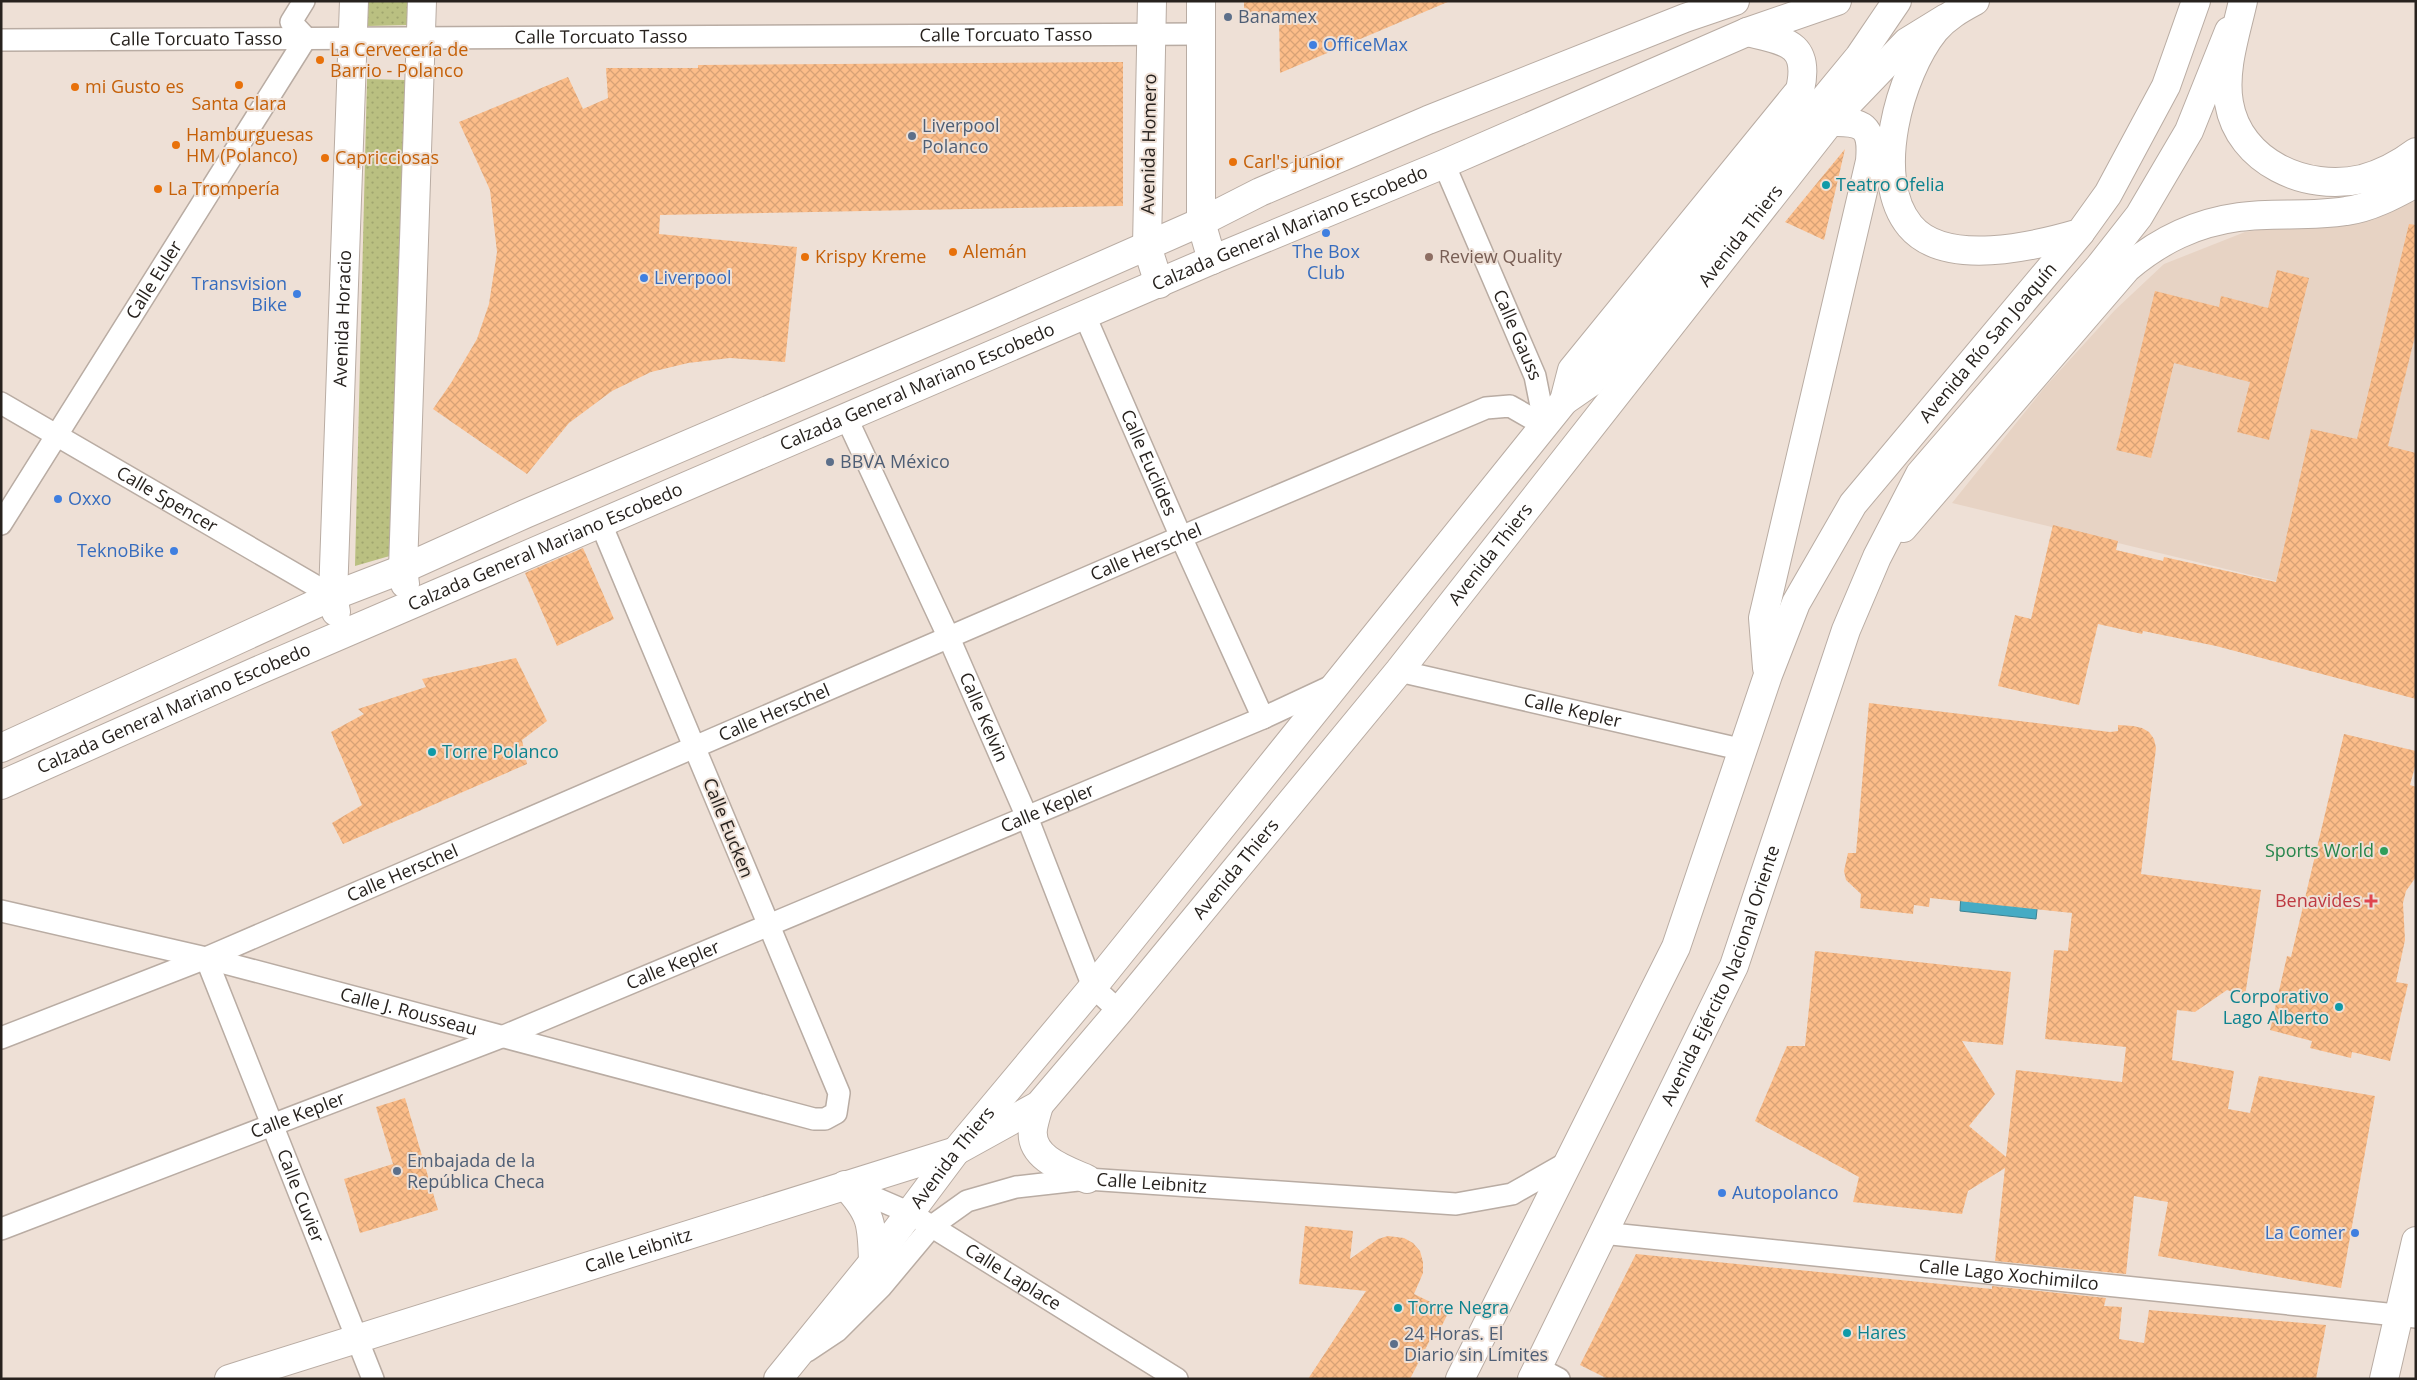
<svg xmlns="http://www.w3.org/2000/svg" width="2417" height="1380" font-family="'Open Sans',sans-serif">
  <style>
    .built { fill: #e7d3c4 }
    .park { fill: url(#park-dots) }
    .water { fill: #45abc4; stroke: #3c8292 }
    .building { fill: url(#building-cross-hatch) }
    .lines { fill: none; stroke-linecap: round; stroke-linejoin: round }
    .street-casing { stroke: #b9aca3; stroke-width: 24 }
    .secondary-casing { stroke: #b9aca3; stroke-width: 30 }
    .primary-casing { stroke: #b9aca3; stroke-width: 30 }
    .highway-casing { stroke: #b9aca3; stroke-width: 30 }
    .street { stroke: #fff; stroke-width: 21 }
    .secondary { stroke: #fff; stroke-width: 28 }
    .primary { stroke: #fff; stroke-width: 28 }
    .highway { stroke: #fff; stroke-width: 28 }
    .service-dot { fill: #5c6f8a; stroke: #eee0d6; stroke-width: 2 }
    .shop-dot { fill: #3f7fe0; stroke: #eee0d6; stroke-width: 2 }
    .food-dot { fill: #e8710a; stroke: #eee0d6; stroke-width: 2 }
    .culture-dot { fill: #0f9aa8; stroke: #eee0d6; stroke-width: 2 }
    .education-dot { fill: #8d6e63; stroke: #eee0d6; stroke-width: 2 }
    .leisure-dot { fill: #2e9e5b; stroke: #eee0d6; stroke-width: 2 }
    .health-dot { fill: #e0444e; stroke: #eee0d6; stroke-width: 2 }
    .labels { text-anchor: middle; stroke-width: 4; stroke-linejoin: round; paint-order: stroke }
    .service-label { font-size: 18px; fill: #4e5e75; stroke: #eee0d6; text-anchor: start }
    .street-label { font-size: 18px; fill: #27221e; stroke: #eee0d6 }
    .shop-label { font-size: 18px; fill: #366cbe; stroke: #eee0d6; text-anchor: start }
    .food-label { font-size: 18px; fill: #c56008; stroke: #eee0d6; text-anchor: start }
    .culture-label { font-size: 18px; fill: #0d838f; stroke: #eee0d6; text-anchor: start }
    .education-label { font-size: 18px; fill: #785e54; stroke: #eee0d6; text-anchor: start }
    .leisure-label { font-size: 18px; fill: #27864d; stroke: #eee0d6; text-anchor: end }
    .health-label { font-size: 18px; fill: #be3a42; stroke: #eee0d6; text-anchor: end }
  </style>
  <defs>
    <pattern id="park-dots" width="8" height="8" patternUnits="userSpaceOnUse" patternTransform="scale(1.25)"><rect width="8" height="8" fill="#bac081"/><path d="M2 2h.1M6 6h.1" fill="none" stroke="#a0a56f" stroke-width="1.8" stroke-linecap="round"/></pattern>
    <pattern id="building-cross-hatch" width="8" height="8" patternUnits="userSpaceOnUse" patternTransform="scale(1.25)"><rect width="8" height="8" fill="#fcbd89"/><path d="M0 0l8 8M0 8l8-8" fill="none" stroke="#d8a276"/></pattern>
  </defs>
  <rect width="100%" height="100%" fill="#eee0d6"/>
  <path class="built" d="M2416,201V615L1952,503L2045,387L2115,310L2164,264L2245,232L2373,213Z"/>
  <path class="park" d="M368,1H410L408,25L367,26Z
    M367,79L405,80L393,555L355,566Z"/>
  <path class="water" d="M1962,873L2040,881L2036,919L1960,911Z"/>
  <path class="building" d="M1244,1H1450L1280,73L1279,17L1244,16Z
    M1123,62V206L660,215L659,234L797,247L785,362L730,358L688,363L651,372L612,391L569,423L527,474L433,409L451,383L477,339L489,304L497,252L490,190L459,122L568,77L583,109L608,98L606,68H698V65Z
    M1845,149L1824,240L1785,222Z
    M2409,224L2416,225V332L2388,446L2416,453V699L2216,646L2143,631L2142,634L2098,624L2079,705L1998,686L2015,615L2031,619L2053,525L2118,541L2116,550L2163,561L2164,557L2276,582L2311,429L2357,439Z
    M2277,270L2309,278L2269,440L2237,432L2250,382L2174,363L2151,458L2116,450L2155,291L2219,307L2221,296L2268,308Z
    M583,548L614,619L557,646L525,573Z
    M516,658L547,721L522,740L527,764L343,844L332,823L362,805L331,732L364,714L358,709L426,687L422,679Z
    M1869,703L2110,732L2118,731V725L2133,726L2142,728L2149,732L2154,739L2156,748L2141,874L2261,890L2245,996L2227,990L2195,1012L2177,1010L2172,1060L2234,1071L2228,1109L2250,1113L2259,1076L2375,1096L2341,1288L2158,1256L2168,1202L2134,1196L2126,1274L1995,1261L2005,1168L1968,1191L1962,1214L1853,1202L1859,1177L1755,1121L1787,1046H1805L1815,951L2011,972L2003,1045L1962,1041L1995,1094L1969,1126L2006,1157L2016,1070L2122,1082L2126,1047L2045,1039L2054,950L2068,951L2072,913L1930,898L1929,907L1914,905L1913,914L1860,908L1861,894L1846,880L1844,871L1848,853H1856Z
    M2344,734L2416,751V763L2410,785L2416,787V877L2406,891L2403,903L2405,940L2396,982L2408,984L2390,1061L2352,1052L2351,1058L2310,1048L2312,1041L2270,1030L2287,956L2291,957Z
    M405,1098L438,1210L360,1233L344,1179L393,1164L376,1107Z
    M1305,1226L1353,1231L1350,1259L1378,1239L1388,1236L1404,1238L1413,1243L1420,1251L1423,1262V1273L1414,1294L1449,1311L1436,1338L1432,1336L1410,1379H1308L1366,1291L1299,1284Z
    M1636,1254L1992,1289V1286L2106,1298L2104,1306L2122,1307L2119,1339L2144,1343L2149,1310L2326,1325L2316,1379H1608L1580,1365Z"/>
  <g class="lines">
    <defs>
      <g id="street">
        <path id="s1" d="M1,40L1201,34"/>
        <path id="s2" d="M1444,164L1535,376L1545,426"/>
        <path id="s3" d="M1085,316L1181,537L1263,718"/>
        <path id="s4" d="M1,403L333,596"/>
        <path id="s5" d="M847,419L949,638L1027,817L1093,987L1119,1011"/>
        <path id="s6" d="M1,524L306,38L291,22L304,1"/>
        <path id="s7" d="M1399,671L1744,750"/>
        <path id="s8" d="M1,911L206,958L814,1119H825L836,1113L839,1093L601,524"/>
        <path id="s9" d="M206,958L373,1379"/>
        <path id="s10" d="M1,1038L206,958L1181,537L1486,408L1510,406L1545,426"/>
        <path id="s11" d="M845,1185L910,1213L1177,1379"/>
        <path id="s12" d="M1,1229L504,1036L1263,718L1334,685"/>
        <path id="s13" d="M1602,1233L2416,1317"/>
        <path id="s14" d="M807,1351L837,1331L881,1287L932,1226L967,1201L1016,1187L1087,1179L1456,1204L1512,1194L1570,1161"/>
        <path d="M1538,1368L1559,1379"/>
      </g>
      <g id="secondary">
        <path d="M1152,1L1147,246L1159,284"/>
        <path d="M1201,1V222L1212,260"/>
        <path d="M1903,528L2127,268C2160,240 2195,223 2239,217C2274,212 2310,217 2346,211C2370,208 2394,195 2416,183"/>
        <path d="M405,584L403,569L422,1"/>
        <path id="s15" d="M336,612L333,596L354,1"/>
        <path d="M1767,668L1763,618L1870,161C1873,126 1863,121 1830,122"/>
        <path d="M1,748L333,596L403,569L525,514L981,319L1201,222L1260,192L1428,120L1685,18L1735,1"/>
        <path id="s16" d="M1,785L257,671L1212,260L1444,164L1747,32L1837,1"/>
        <path d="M1039,1105C1037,1113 1034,1121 1033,1129C1029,1158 1066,1170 1087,1179"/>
        <path id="s17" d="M229,1379L956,1151L1039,1105L1119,1011L1399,671L1830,122L1907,42L1946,18"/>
        <path id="s18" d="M1460,1379L1676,947L1768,675L1796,603L1853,504L2080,233"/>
        <path id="s19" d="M1532,1379L1734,966L1846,630L1877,557L1920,474L2099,267L2139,216L2189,131L2229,31"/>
        <path d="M2384,1379L2416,1241"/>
      </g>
      <g id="primary">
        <path d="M1564,401L1572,370L1800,90C1811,42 1784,41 1747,32"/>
        <path d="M845,1185C872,1214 872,1224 873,1262"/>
        <path id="s20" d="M778,1379L873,1262L956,1151L1093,987L1564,401L1590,383L1859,57L1897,1"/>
      </g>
      <path id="highway" d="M1975,1C1960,9 1946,17 1935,30C1900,73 1870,178 1910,226C1945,268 2036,246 2080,233L2108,194L2166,86L2196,1
        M2243,1C2236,33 2223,70 2229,103C2239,162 2306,192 2362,179C2381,174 2400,164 2416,152"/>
    </defs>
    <use href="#street" class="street-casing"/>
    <use href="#secondary" class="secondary-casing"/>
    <use href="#primary" class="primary-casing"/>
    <use href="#highway" class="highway-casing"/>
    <use href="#street" class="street"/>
    <use href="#secondary" class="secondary"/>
    <use href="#primary" class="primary"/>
    <use href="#highway" class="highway"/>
  </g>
  <g class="service-dot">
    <circle cx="1228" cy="17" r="5"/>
    <circle cx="912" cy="136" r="5"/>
    <circle cx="830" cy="462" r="5"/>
    <circle cx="397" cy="1171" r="5"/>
    <circle cx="1394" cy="1344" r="5"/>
  </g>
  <g class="shop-dot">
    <circle cx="1313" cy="45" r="5"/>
    <circle cx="1326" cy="233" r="5"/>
    <circle cx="644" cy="278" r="5"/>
    <circle cx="297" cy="294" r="5"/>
    <circle cx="58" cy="499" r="5"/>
    <circle cx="174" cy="551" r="5"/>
    <circle cx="1722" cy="1193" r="5"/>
    <circle cx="2355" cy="1233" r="5"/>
  </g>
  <g class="food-dot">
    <circle cx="320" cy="60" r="5"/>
    <circle cx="239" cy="85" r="5"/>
    <circle cx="75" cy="87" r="5"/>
    <circle cx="176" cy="145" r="5"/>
    <circle cx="325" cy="158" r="5"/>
    <circle cx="1233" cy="162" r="5"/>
    <circle cx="158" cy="189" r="5"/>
    <circle cx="953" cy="252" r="5"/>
    <circle cx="805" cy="257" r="5"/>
  </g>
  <g class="culture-dot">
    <circle cx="1826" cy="185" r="5"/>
    <circle cx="432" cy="752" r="5"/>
    <circle cx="2339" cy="1007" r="5"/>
    <circle cx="1398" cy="1308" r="5"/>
    <circle cx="1847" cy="1333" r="5"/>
  </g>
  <circle class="education-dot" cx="1429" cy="257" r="5"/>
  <circle class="leisure-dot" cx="2384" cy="851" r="5"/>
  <path class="health-dot" d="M2368.5 893.5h5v5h5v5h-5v5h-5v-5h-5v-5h5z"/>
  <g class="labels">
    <g class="service-label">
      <text x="1238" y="23">Banamex</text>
      <text x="922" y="132">Liverpool<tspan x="922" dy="21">Polanco</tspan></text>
      <text x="840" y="468">BBVA México</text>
      <text x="407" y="1167">Embajada de la<tspan x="407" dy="21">República Checa</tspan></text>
      <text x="1404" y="1340">24 Horas. El<tspan x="1404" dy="21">Diario sin Límites</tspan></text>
    </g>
    <g class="street-label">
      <text dy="6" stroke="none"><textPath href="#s1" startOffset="1005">Calle Torcuato Tasso</textPath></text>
      <text dy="6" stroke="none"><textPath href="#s1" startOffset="195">Calle Torcuato Tasso</textPath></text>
      <text dy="6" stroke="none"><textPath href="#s1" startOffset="600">Calle Torcuato Tasso</textPath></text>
      <text transform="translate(1149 144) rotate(-89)" y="6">Avenida Homero</text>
      <text dy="6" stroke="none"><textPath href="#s16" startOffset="1404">Calzada General Mariano Escobedo</textPath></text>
      <text dy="6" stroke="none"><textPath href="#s17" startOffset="1974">Avenida Thiers</textPath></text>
      <text dy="6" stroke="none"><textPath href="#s6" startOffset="288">Calle Euler</textPath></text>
      <text dy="6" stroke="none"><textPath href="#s15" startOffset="294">Avenida Horacio</textPath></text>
      <text dy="6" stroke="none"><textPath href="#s2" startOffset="186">Calle Gauss</textPath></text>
      <text dy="6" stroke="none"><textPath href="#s18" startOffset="1172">Avenida Río San Joaquín</textPath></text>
      <text dy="6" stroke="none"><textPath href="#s16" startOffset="999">Calzada General Mariano Escobedo</textPath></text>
      <text dy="6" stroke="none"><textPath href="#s3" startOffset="160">Calle Euclides</textPath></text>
      <text dy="6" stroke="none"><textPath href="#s4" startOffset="192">Calle Spencer</textPath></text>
      <text dy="6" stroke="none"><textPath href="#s16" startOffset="594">Calzada General Mariano Escobedo</textPath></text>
      <text dy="6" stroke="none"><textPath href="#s10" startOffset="1244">Calle Herschel</textPath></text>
      <text dy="6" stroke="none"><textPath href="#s17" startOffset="1569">Avenida Thiers</textPath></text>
      <text dy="6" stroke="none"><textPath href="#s16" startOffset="189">Calzada General Mariano Escobedo</textPath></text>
      <text dy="6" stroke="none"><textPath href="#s7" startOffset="178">Calle Kepler</textPath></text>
      <text dy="6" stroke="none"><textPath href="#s10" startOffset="839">Calle Herschel</textPath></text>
      <text dy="6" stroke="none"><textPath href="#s5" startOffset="328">Calle Kelvin</textPath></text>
      <text dy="6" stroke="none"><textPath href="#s12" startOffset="1128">Calle Kepler</textPath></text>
      <text transform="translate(728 828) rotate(68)" y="6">Calle Eucken</text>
      <text dy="6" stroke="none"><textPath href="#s17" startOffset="1164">Avenida Thiers</textPath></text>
      <text dy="6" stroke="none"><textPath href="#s10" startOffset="434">Calle Herschel</textPath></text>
      <text dy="6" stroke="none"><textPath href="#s12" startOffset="722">Calle Kepler</textPath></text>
      <text dy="6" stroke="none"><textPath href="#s19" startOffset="446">Avenida Ejército Nacional Oriente</textPath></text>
      <text dy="6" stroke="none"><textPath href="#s8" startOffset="420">Calle J. Rousseau</textPath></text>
      <text dy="6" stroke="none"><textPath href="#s12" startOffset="318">Calle Kepler</textPath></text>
      <text dy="6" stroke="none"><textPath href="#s20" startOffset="282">Avenida Thiers</textPath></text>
      <text dy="6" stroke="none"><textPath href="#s14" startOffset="408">Calle Leibnitz</textPath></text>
      <text dy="6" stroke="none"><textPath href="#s9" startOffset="256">Calle Cuvier</textPath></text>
      <text dy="6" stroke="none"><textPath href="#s17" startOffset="429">Calle Leibnitz</textPath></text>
      <text dy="6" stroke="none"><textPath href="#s13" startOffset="409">Calle Lago Xochimilco</textPath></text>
      <text dy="6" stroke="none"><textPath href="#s11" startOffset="192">Calle Laplace</textPath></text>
    </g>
    <g class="shop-label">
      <text x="1323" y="51">OfficeMax</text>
      <text x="1326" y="258" text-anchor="middle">The Box<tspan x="1326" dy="21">Club</tspan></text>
      <text x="654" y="284">Liverpool</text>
      <text x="287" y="290" text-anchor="end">Transvision<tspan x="287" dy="21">Bike</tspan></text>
      <text x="68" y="505">Oxxo</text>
      <text x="164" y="557" text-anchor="end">TeknoBike</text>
      <text x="1732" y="1199">Autopolanco</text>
      <text x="2345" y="1239" text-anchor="end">La Comer</text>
    </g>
    <g class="food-label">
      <text x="330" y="56">La Cervecería de<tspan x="330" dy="21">Barrio - Polanco</tspan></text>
      <text x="85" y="93">mi Gusto es</text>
      <text x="239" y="110" text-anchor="middle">Santa Clara</text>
      <text x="186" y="141">Hamburguesas<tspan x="186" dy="21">HM (Polanco)</tspan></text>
      <text x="335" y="164">Capricciosas</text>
      <text x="1243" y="168">Carl's junior</text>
      <text x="168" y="195">La Trompería</text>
      <text x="963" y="258">Alemán</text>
      <text x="815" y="263">Krispy Kreme</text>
    </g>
    <g class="culture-label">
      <text x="1836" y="191">Teatro Ofelia</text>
      <text x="442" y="758">Torre Polanco</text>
      <text x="2329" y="1003" text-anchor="end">Corporativo<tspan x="2329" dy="21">Lago Alberto</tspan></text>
      <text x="1408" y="1314">Torre Negra</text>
      <text x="1857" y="1339">Hares</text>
    </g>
    <g class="education-label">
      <text x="1439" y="263">Review Quality</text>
    </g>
    <g class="leisure-label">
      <text x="2374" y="857">Sports World</text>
    </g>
    <g class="health-label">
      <text x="2361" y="907">Benavides</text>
    </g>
  </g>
  <rect width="2417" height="1380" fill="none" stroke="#27221e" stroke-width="5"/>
</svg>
